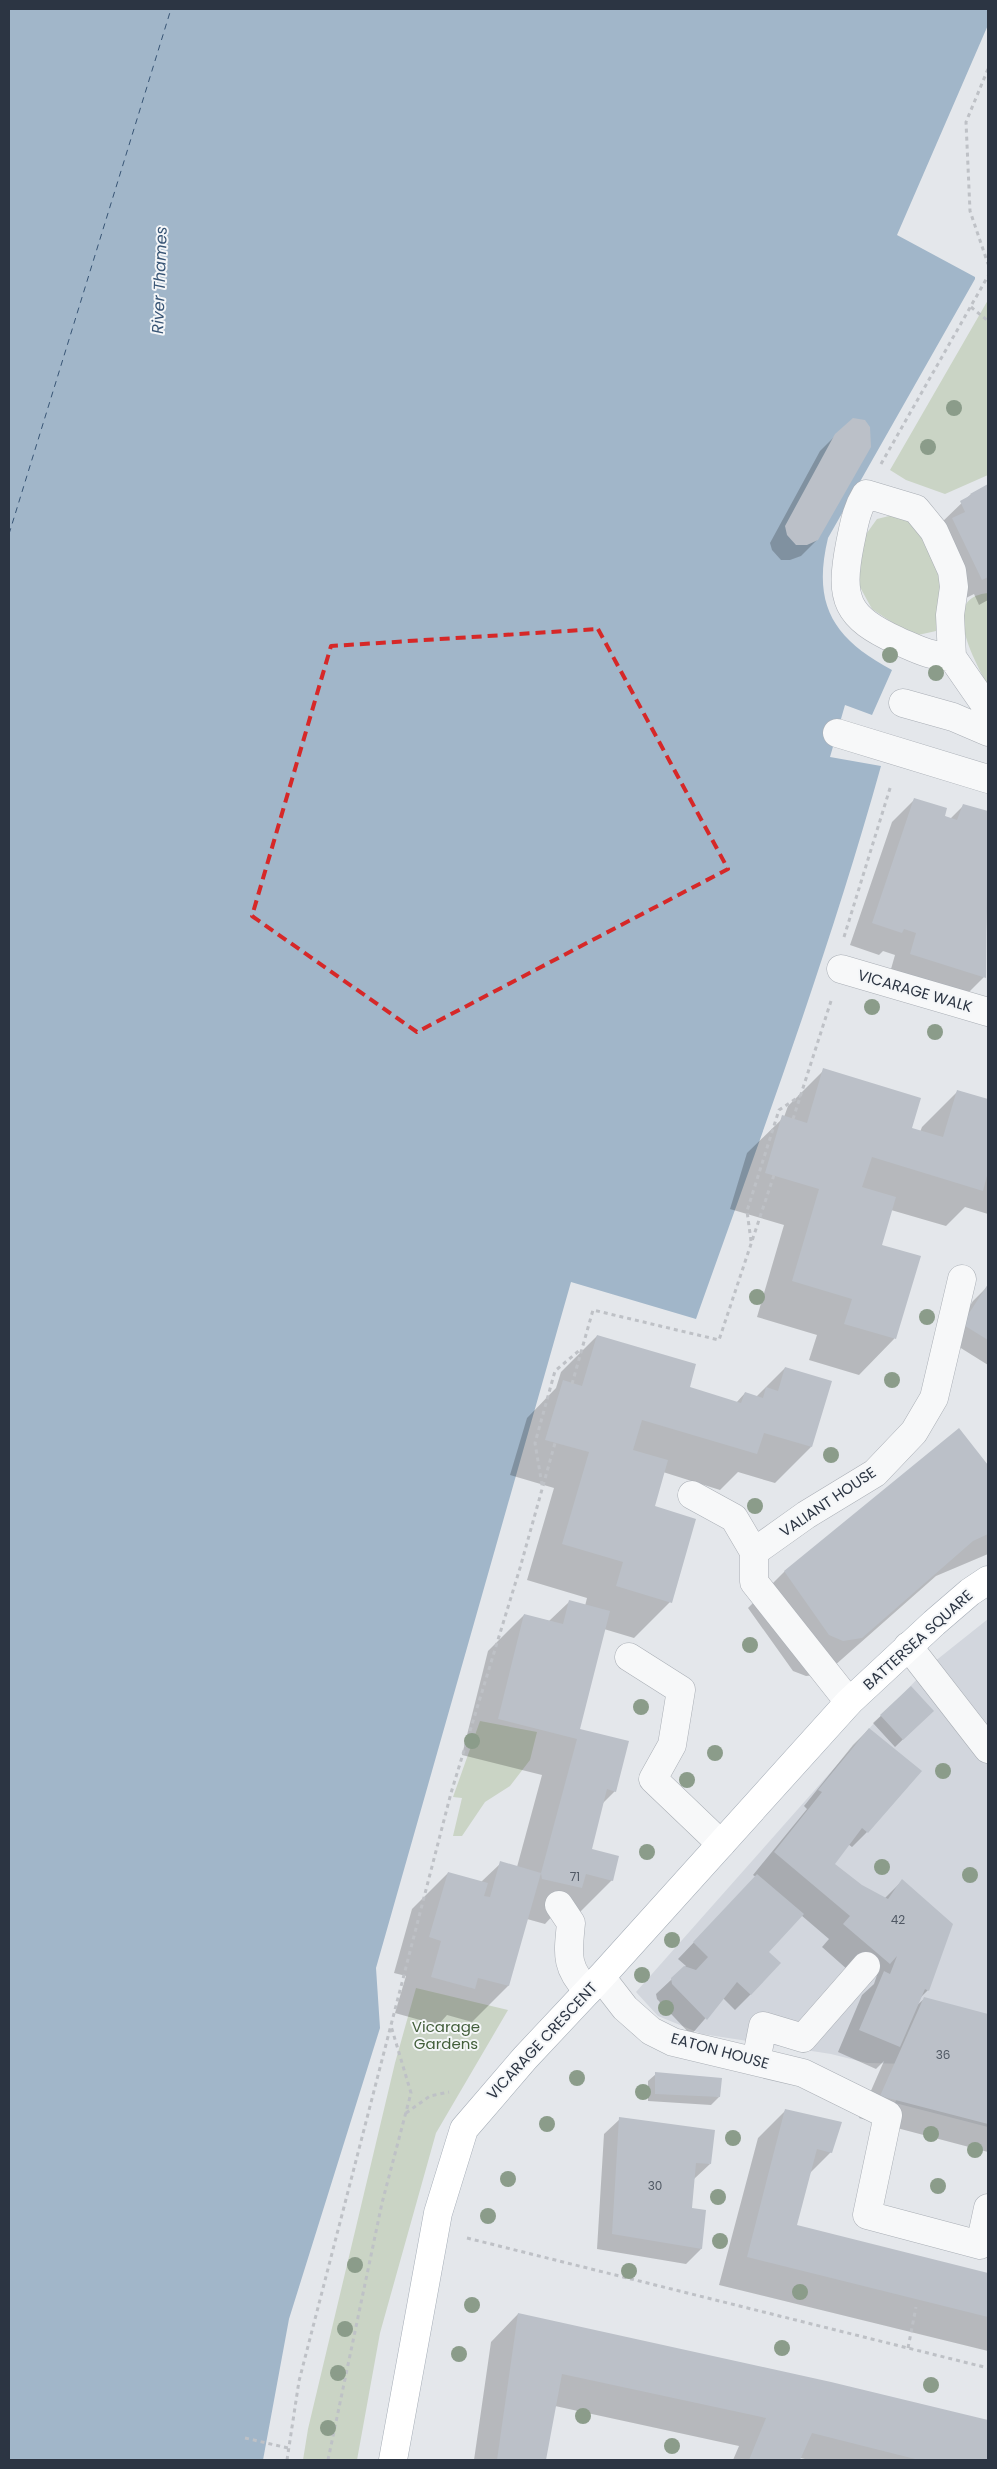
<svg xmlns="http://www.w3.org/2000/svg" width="997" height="2469" font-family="Poppins,sans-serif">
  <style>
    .built { fill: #d2d6dd }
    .green { fill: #cad4c5 }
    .water { fill: #a1b6c9 }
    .shadow { fill: #0003 }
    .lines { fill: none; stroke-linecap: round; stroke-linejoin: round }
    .ferry { stroke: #385575; stroke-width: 1; stroke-dasharray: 6 5; stroke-linecap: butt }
    .building { fill: #bbc0c8 }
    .minor-casing { stroke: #a9aeb5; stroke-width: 29 }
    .major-casing { stroke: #a4acb6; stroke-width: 29 }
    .path { stroke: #bec1c6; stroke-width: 3; stroke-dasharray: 4 4; stroke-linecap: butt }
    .minor { stroke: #f7f8f9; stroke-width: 28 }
    .major { stroke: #fff; stroke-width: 28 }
    .tree { fill: #8b9c8a }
    .marked { fill: none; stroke: #d62828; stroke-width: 4; stroke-dasharray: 10 6; stroke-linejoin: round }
    .labels { text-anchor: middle; stroke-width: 4; stroke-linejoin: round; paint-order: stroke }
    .number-label { font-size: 12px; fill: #505864 }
    .street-label { font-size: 15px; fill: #2c3543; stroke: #f4f6f8 }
    .park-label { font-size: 15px; fill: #425e3a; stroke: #f4f6f8 }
    .water-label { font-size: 16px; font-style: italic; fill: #385575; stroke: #f4f6f8 }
  </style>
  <rect width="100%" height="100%" fill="#e4e7eb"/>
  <path class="built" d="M988,1619V2127L895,2103L912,2064L867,2063L831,2054L702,2034L658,2016L636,1992L875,1722L934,1662Z"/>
  <path class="green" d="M988,300V475L945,494L906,480L890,470Z
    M893,515L912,517L928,535L943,587L936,631L918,635L905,631L872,609L855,578L859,544L877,519Z
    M988,593V687C977,663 937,598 988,593Z
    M480,1721L537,1732L530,1760L510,1786L485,1802L462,1836H453L462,1798L453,1797Z
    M416,1988L508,2010L436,2133L380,2333L357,2460H303L308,2429L395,2063Z"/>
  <path class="water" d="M9,9H988V25L897,235L975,277V279L828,538C812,605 833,638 892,670L872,715L845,705L830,757L881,766C829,953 761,1136 696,1319L571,1282L376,1968L380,2028L289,2319L263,2460H9Z"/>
  <path class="shadow" d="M836,435L817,540L801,556L790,560H781L772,550L770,543L820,451Z
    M988,486V600L979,605L974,594L960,601L939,525L970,495Z
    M914,800L950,819L964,805L988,813V886L984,977L962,999L889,976L895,955L883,951L879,955L850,945L892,822Z
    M824,1070L910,1129L920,1132L922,1127L958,1091L988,1100V1214L965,1207L946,1226L891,1210L880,1246L919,1257L894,1339L859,1375L809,1360L817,1335L757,1317L784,1225L730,1209L747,1153L784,1117L788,1106Z
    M988,1286V1365L948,1340L973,1301Z
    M597,1336L688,1388L736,1403L745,1393L756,1397L785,1368L811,1447L775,1483L738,1472L720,1490L663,1472L653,1507L670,1602L634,1638L604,1629L578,1730L615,1791L601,1805L590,1850L612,1880L576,1916L557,1911L545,1924L527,1919L508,1986L472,2022L447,2015L438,2025L395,2013L406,1976L394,1973L412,1909L448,1873L481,1882L501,1863L517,1867L542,1775L462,1755L488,1651L524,1615L549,1621L569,1602L585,1606L587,1598L527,1580L554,1488L510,1475L527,1418L556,1388L561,1372Z
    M959,1430L988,1469V1554L936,1576L825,1674L806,1676L793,1671L748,1608L784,1572Z
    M911,1688L925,1718L895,1747L873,1723Z
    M869,1729L867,1832L852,1847L848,1844L833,1864L861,1886L884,1899L902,1881L928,1990L919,1999L915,2007L924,1999L988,2015V2152L859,2118L884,2061L876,2069L838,2052L862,1995L874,1984L877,1975L866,1986L822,1947L829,1939L801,1915L767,1952L751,1994L735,2010L723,1998L691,2035L657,1999L656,1994L686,1966L678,1959L756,1877L753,1875L807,1809L804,1806L853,1745Z
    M656,2074L719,2097L711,2105L648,2101V2081Z
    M786,2110L831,2152L809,2174L796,2226L988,2274V2351L719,2285L758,2138Z
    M620,2119L710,2164L694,2179L691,2209L701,2249L686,2264L597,2249L604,2134Z
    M518,2314L988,2421V2460H810L800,2458L799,2460H733L739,2446L555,2406L545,2460H474L491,2342Z"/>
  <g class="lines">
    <path class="ferry" d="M9,534L171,9"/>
  </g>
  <path class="building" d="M853,418L865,420L870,427L871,447L818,540L807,545H796L787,535L785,526L835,434Z
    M988,484V577L982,580L952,518L965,512L960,501L971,495L970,494Z
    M914,798L947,808L945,816L957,820L963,804L988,811L986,978L910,954L916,933L904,929L902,933L872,923Z
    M823,1068L921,1098L912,1128L943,1137L957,1090L988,1099V1172L983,1191L872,1157L862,1187L896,1197L882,1245L921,1256L896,1339L844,1324L852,1299L792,1281L819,1189L765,1173L782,1115L807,1123Z
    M988,1284V1340L962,1324Z
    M597,1335L696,1364L690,1387L741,1403L745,1392L763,1398L766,1387L778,1391L785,1367L832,1381L812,1447L764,1433L757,1454L642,1420L633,1450L668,1460L655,1506L696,1519L672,1603L616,1586L623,1562L562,1544L589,1452L545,1440L563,1380L582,1386Z
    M959,1428L988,1465V1534L973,1541L862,1638L843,1641L829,1635L784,1571Z
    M569,1600L610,1611L580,1729L629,1741L616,1792L607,1789L592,1849L619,1856L613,1881L586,1874L582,1888L542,1879L541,1873L577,1739L498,1719L524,1614L563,1624Z
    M911,1686L934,1711L903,1740L880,1715Z
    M869,1728L922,1771L868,1833L862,1828L835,1864L862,1885L888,1899L902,1879L953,1924L929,1991L925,1989L900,2047L859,2030L884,1971L890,1974L897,1956L890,1964L843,1924L850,1916L774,1852L822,1792L818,1790Z
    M500,1861L541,1873L509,1986L478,1978L475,1989L431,1977L441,1941L429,1937L448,1872L488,1883L484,1896L490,1897Z
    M757,1874L804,1914L769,1952L781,1963L751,1995L737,1982L707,2020L672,1984L671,1978L684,1966L696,1970L708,1957L693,1942Z
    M924,1997L988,2014V2124L880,2096Z
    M655,2072L722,2078L720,2097L655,2094Z
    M785,2109L842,2122L832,2153L817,2149L797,2225L988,2273V2317L747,2257Z
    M619,2117L715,2130L711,2164L696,2163L692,2208L706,2210L702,2249L612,2234Z
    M518,2313L831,2382L988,2420V2460H919L812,2433L800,2460H749L766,2418L562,2374L546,2460H497Z"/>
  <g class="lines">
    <defs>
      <path id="minor" d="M952,657C929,656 919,650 898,641C846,617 839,600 850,544C854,525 856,510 866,494L916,509L934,531L952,571L954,587L950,615L952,657L988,709
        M903,703L953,717L988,732
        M837,733L988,779
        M841,969L988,1012
        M692,1495L734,1518L754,1552
        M908,1646L988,1749
        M629,1657L681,1690L672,1745L653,1779L721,1844
        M849,1702L754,1582V1552L806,1515L875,1473L914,1432L934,1398L962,1279
        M559,1905L571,1923C568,1954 565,1967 588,1991
        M601,1977L625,2008L651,2031L673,2042L803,2073L888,2115L867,2215L980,2245L988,2208
        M756,2061L763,2026L803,2038L866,1966"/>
      <path id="major" d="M393,2460L438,2213L464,2129L525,2058L601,1977L849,1702L934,1623L970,1592L988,1580"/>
    </defs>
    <use href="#minor" class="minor-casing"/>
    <use href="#major" class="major-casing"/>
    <path class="path" d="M988,69L966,122L970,211L988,264
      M971,307L988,321
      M881,464L988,276
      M844,937L891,785
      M793,1119L831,1001
      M751,1241L747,1211L779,1110L800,1096
      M572,1384L593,1310L719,1340L774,1175
      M542,1485L535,1443L555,1371L581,1349
      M406,2113L430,2096L449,2092
      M467,2238L988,2368
      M908,2348L916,2307
      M245,2438L288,2448
      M287,2460L299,2381L451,1793L520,1568L555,1443
      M328,2460L382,2203L411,2093L391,2026"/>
    <use href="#minor" class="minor"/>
    <use href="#major" class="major"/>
  </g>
  <g class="tree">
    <circle cx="954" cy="408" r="8"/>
    <circle cx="928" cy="447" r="8"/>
    <circle cx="890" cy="655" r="8"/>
    <circle cx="936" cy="673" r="8"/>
    <circle cx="872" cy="1007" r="8"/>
    <circle cx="935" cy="1032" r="8"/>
    <circle cx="757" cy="1297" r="8"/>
    <circle cx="927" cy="1317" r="8"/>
    <circle cx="892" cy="1380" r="8"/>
    <circle cx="831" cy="1455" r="8"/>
    <circle cx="755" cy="1506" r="8"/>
    <circle cx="750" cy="1645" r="8"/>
    <circle cx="641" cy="1707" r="8"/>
    <circle cx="472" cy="1741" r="8"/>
    <circle cx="715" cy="1753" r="8"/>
    <circle cx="943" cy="1771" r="8"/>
    <circle cx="687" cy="1780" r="8"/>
    <circle cx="647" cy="1852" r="8"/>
    <circle cx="882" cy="1867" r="8"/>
    <circle cx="970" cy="1875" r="8"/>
    <circle cx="672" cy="1940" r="8"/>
    <circle cx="642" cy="1975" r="8"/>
    <circle cx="666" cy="2008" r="8"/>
    <circle cx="577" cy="2078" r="8"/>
    <circle cx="643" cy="2092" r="8"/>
    <circle cx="547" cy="2124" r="8"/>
    <circle cx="931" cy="2134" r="8"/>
    <circle cx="733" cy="2138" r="8"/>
    <circle cx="975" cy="2150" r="8"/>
    <circle cx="508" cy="2179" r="8"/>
    <circle cx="938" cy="2186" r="8"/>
    <circle cx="718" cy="2197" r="8"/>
    <circle cx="488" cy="2216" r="8"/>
    <circle cx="720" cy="2241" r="8"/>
    <circle cx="355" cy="2265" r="8"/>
    <circle cx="629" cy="2271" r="8"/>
    <circle cx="800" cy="2292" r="8"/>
    <circle cx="472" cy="2305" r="8"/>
    <circle cx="345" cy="2329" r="8"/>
    <circle cx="782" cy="2348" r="8"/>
    <circle cx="459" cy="2354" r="8"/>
    <circle cx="338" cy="2373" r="8"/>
    <circle cx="931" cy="2385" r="8"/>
    <circle cx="583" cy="2416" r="8"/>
    <circle cx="328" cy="2428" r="8"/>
    <circle cx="672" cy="2446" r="8"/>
  </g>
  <path class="marked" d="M598,629L728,869L417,1032L252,916L331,646Z"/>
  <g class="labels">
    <g class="number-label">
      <text x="575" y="1881">71</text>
      <text x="898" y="1924">42</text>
      <text x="943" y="2059">36</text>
      <text x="655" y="2190">30</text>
    </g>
    <g class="street-label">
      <text transform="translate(915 991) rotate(16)" y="5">VICARAGE WALK</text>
      <text transform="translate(828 1502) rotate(-34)" y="5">VALIANT HOUSE</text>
      <text transform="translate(918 1640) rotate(-42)" y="5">BATTERSEA SQUARE</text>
      <text transform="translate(542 2041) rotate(-47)" y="5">VICARAGE CRESCENT</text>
      <text transform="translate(720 2051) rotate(15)" y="5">EATON HOUSE</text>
    </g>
    <g class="park-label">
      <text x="446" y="2032">Vicarage<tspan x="446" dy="17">Gardens</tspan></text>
    </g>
    <g class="water-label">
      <text transform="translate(159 280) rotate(-88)" y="6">River Thames</text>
    </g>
  </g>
  <rect width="997" height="2469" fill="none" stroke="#2c3543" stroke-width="20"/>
</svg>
